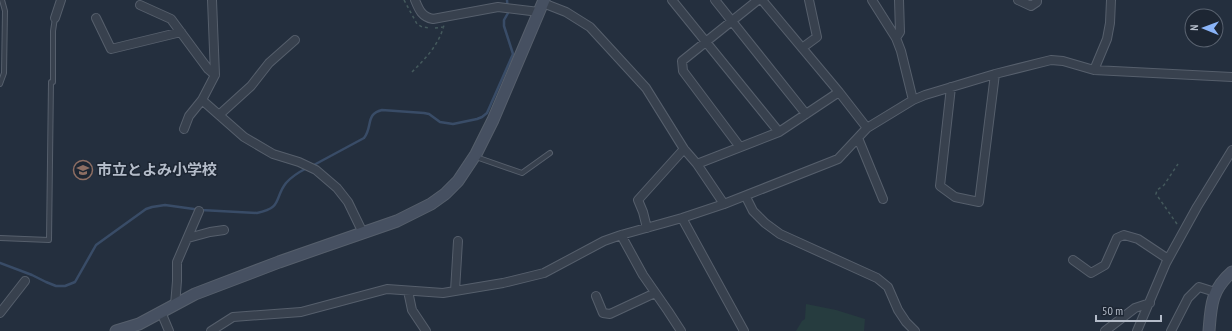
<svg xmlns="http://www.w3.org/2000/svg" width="1232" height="331" font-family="'PT Sans Narrow','Noto Sans JP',sans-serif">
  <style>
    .green { fill: #263c3f }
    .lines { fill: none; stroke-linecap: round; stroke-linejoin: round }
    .stream { stroke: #394c67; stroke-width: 2.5 }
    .lane-casing { stroke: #565f6c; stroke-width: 6 }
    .street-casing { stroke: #565f6c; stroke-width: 10 }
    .secondary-casing { stroke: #565f6c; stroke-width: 13 }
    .path { stroke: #44595c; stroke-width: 1.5; stroke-dasharray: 3 3; stroke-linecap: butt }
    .lane { stroke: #38414e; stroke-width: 4 }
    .street { stroke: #38414e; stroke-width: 8 }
    .secondary { stroke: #465061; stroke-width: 11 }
    .labels { text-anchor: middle; stroke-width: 3; stroke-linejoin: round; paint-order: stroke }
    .poi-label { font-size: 15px; font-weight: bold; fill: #b4bcc9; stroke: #1d2633; text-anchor: start }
  </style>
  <rect width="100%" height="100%" fill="#242f3e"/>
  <path class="green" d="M806,304L836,310L865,319L864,331H796L802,321L805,319Z"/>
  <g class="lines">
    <path class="stream" d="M312,166L364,138C373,127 365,114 382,110L424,113L429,114L440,122L453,124L477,119L482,117L487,113L513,54L504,26V20L508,13L507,0
      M0,263L32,275L46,282L56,286H65L75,282L96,245L146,209L152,207L165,205L201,210L257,213C283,208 274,198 286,183C292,176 299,172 307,168"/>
    <defs>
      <path id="lane" d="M0,84L4,73L5,11L2,0
        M476,157L522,173L550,153
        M0,238L49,240L51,82H53V31L55,18"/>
      <path id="street" d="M212,0L215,75L202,100L244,137L273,154L299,162L316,170L337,188L348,202L363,233
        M415,0C419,10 422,17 433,19L498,7L539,12
        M672,0L779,132
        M715,0L806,114
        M762,0L839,92L867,128
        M872,0L896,38L901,51L913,100
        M1018,0L1031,6L1037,2V0
        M543,3L566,12L590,27L646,88L684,149L697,164L724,204
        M140,5L171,19L208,69L215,75
        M55,18L61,0
        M96,18L111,49L181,32
        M896,38L900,32L899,0
        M802,48L817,37L809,0
        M1094,70L1107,39L1110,23L1111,0
        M951,87L940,186L955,197L979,202L995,74
        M219,115L251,86L269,63L295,40
        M184,129L189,116L202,100
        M858,138L883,199
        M740,147L683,71L682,61L758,0
        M697,164L779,132L839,92
        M746,197L753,211L765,223L780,234L877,278L888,287L898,310L906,322L915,331
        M682,218L744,331
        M647,228L643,212L638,200L684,149
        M621,235L643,275L668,311L681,331
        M188,238L210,232L224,230
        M1073,260L1091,273L1105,265L1117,238L1124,235L1138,239L1168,259
        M408,291L412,310L426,331
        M455,291L458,241
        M596,296L603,313L610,314L655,293
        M175,305L177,281V262L199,211
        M161,312L169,331
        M0,313L25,281
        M211,331L233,317L301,312L387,289L443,293L503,283L544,273L604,241L621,235L682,218L724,204L838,159L867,128L913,100L925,95L995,74L1051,60L1063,61L1094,70L1232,77
        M1105,331L1135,308L1150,303
        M1137,331L1166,263L1197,207L1232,150
        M1171,331L1188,298L1199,287L1215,292"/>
      <path id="secondary" d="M116,331L139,324L195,294L279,262L397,221L431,204L445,194L458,181L476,154L493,120L544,0
        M1209,331C1211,306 1211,290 1232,272"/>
    </defs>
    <use href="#lane" class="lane-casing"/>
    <use href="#street" class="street-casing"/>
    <use href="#secondary" class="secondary-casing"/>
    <path class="path" d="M404,0L417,24L422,27L430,28
      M435,28L444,27
      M412,72C425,59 439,45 444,25
      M1177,224L1156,194L1157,190L1164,185L1178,164"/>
    <use href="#lane" class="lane"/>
    <use href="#street" class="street"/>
    <use href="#secondary" class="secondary"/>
  </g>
  <defs>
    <symbol id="school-ring" viewBox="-11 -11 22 22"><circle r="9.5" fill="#1d2633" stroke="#8d6e63" stroke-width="1.5"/><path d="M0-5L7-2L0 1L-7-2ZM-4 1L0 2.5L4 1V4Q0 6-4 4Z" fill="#8d6e63"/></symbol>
  </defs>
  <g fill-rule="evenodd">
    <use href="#school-ring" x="72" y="159" width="22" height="22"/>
  </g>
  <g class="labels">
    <g class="poi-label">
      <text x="97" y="175">市立とよみ小学校</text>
    </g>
  </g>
  <g transform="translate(1204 28) rotate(271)"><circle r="19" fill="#1d2633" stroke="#59626f"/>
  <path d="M0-3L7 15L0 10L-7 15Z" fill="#8ab4f8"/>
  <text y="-6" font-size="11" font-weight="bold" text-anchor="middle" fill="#b4bcc9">N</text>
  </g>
  <path d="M1096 315v6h65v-6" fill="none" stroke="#b4bcc9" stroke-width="2"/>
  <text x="1102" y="315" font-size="12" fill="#b4bcc9" stroke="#1d2633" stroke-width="3" paint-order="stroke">50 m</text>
</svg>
